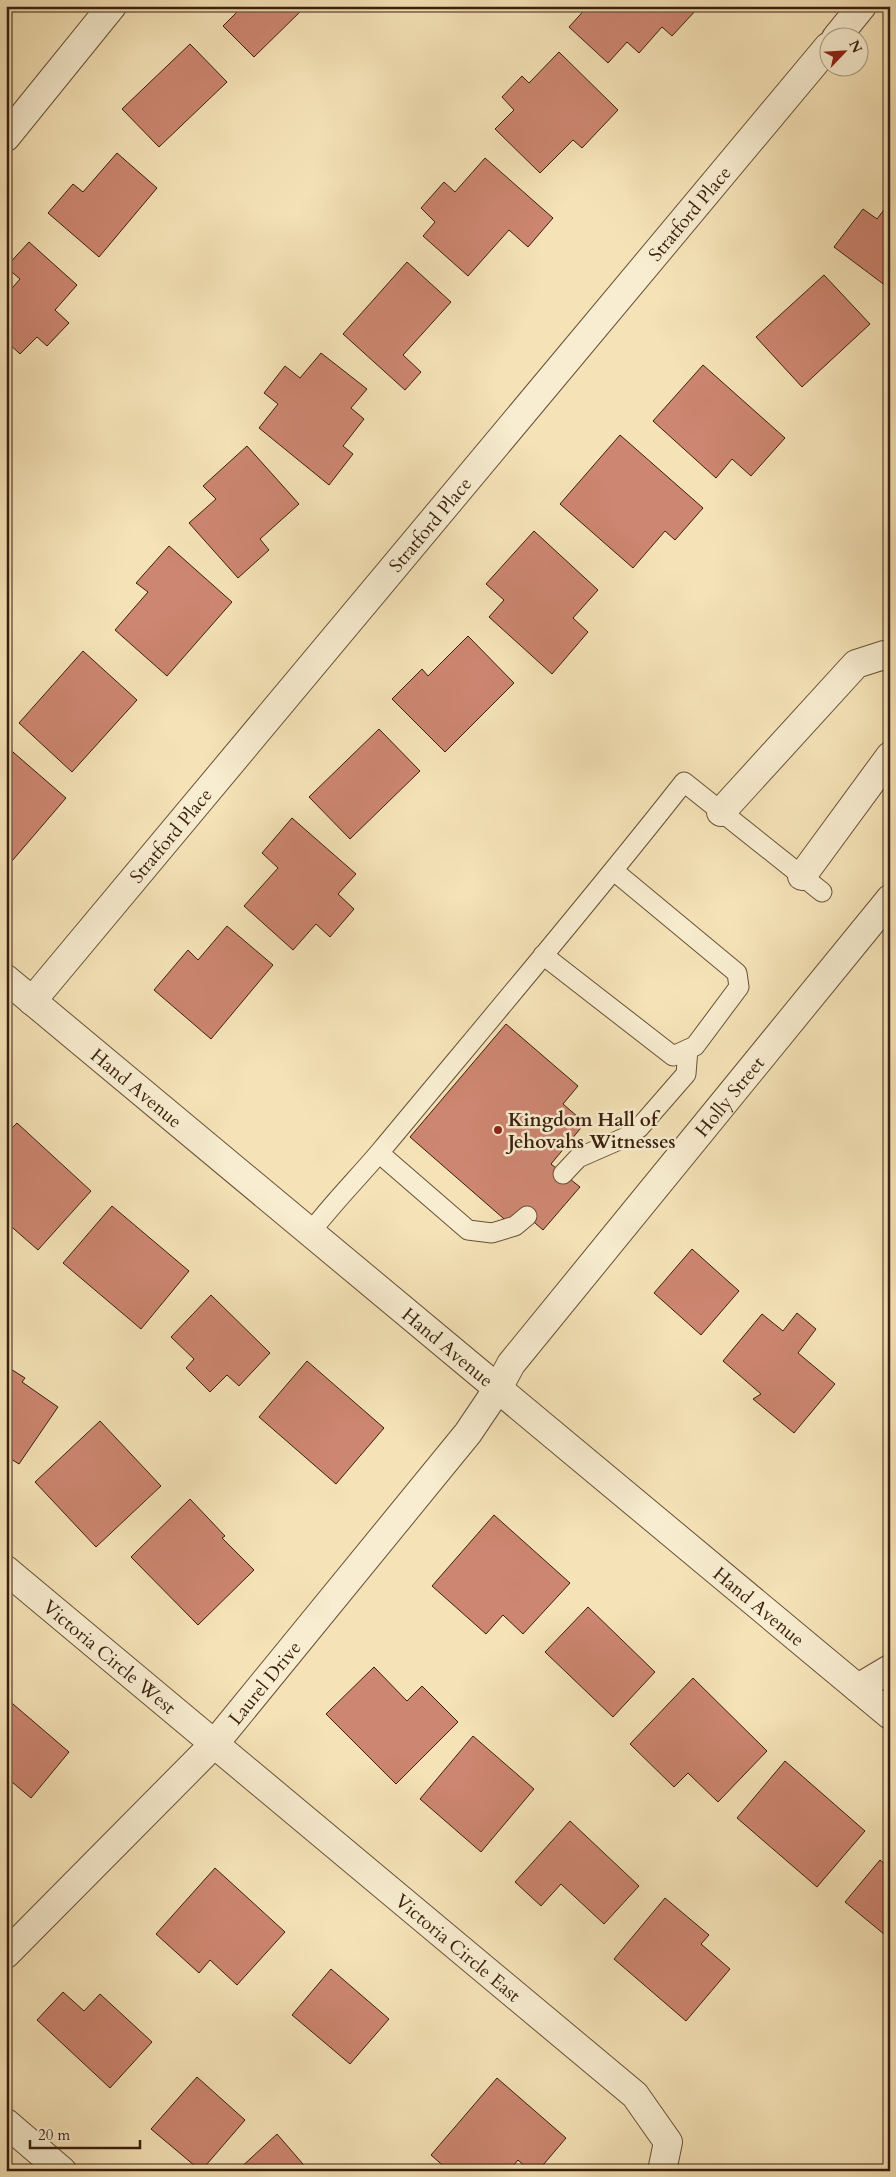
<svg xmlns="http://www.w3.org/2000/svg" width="896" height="2177" font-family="Cardo,serif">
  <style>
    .building { fill: #cd8671; stroke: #391f0e }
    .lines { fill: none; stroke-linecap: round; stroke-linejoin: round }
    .service-casing { stroke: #685038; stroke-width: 21 }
    .minor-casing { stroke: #685038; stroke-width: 30 }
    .tertiary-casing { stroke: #685038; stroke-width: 30 }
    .service { stroke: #f8edd0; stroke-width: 19 }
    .minor { stroke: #f8edd0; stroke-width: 28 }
    .tertiary { stroke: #f8edd0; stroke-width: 28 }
    .poi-dot { fill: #8f2418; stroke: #f8edd0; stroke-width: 2 }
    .labels { text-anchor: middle; stroke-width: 5; stroke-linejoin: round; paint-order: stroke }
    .street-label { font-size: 19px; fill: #391f0e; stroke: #f8edd0 }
    .poi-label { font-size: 19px; font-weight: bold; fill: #391f0e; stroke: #f8edd0; text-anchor: start }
  </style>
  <rect width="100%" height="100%" fill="#f5e3b7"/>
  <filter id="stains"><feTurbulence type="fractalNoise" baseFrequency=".004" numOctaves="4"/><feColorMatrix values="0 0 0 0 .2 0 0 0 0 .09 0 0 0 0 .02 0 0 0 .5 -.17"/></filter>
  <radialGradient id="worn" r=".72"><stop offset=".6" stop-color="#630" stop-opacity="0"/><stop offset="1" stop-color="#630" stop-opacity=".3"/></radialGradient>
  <path class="building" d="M243,6H306L254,57L223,26Z
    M588,6H694L697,9L672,36L662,27L639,53L627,42L608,63L569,27Z
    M190,44L227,82L159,147L122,109Z
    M559,52L618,110L582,148L573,140L540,173L495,129L514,110L502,97L522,76L529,83Z
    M117,153L157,188L99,257L48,213L73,184L83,192Z
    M485,158L553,218L528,247L509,230L468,276L423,236L435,222L421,208L444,182L455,192Z
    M890,202V289L834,247L863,209L877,219Z
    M29,242L77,285L55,310L69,323L47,346L37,337L20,354L6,341V295L20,279L6,267Z
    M407,262L451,302L403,355L421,372L405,390L343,334Z
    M824,275L870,324L802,387L756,337Z
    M321,353L367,389L351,408L364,419L343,446L353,454L329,485L259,428L278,404L264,393L285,366L300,378Z
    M703,365L785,438L751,476L732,459L716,478L653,421Z
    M620,435L703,508L675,540L665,531L633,568L560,504Z
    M247,446L299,504L260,539L269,550L238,578L189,523L216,499L203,486Z
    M534,531L598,590L573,618L588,632L552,674L489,617L504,600L486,584Z
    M169,546L232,602L167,676L115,630L148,592L136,583Z
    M468,636L514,683L445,752L392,699L422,669L428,676Z
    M83,651L137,700L72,772L19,723Z
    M379,729L420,771L350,839L309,797Z
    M6,746L66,798L6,868Z
    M292,818L356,874L338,894L354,909L330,937L316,924L293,950L244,906L278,868L262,853Z
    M227,926L273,965L211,1039L154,990L188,950L198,960Z
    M506,1024L578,1086L563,1104L585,1123L551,1164L580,1187L543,1230L527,1216L511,1225L410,1137Z
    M17,1123L91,1191L38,1250L6,1222V1134Z
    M112,1206L189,1271L141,1329L63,1263Z
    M692,1249L739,1291L701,1335L654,1293Z
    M211,1295L270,1353L239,1386L227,1375L210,1392L186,1368L194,1359L171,1337Z
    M797,1313L816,1329L798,1353L835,1384L794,1433L753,1399L761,1394L723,1361L762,1314L783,1331Z
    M307,1361L384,1428L336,1484L259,1417Z
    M6,1366L25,1378L22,1382L58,1407L19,1464L6,1456Z
    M100,1421L161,1486L96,1547L35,1482Z
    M190,1499L225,1536L222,1538L254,1570L198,1625L131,1557Z
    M494,1515L570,1583L523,1634L503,1615L486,1634L432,1586Z
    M588,1607L655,1672L613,1717L545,1652Z
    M374,1667L407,1701L422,1686L458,1722L396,1784L326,1714Z
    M693,1678L767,1751L718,1802L688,1773L674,1787L630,1744Z
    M6,1698L69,1752L31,1798L6,1777Z
    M473,1736L534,1789L481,1852L420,1799Z
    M785,1761L865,1831L817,1887L737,1818Z
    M570,1821L639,1886L604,1924L561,1884L541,1906L515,1882Z
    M880,1860L890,1868V1939L845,1902Z
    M215,1868L285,1932L237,1985L210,1960L199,1973L156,1934Z
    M665,1898L709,1935L701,1944L730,1969L686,2021L614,1959Z
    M331,1969L389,2019L350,2064L292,2015Z
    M63,1992L84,2011L100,1994L152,2042L110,2088L37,2020Z
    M197,2077L245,2120L201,2171L151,2129Z
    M497,2078L566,2138L538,2171H530L518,2160L509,2171H449L431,2155Z
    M277,2134L309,2171H237Z"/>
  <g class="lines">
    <defs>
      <path id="service" d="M543,955L673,1056L695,1046L739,987L737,973L614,871
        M379,1153L468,1230L492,1233L515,1226L527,1216
        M563,1174L578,1158L626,1137L639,1128L686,1074L688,1049
        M310,1233C331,1205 356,1180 379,1153C481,1030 585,908 684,782L822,892"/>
      <g id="minor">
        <path d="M836,38L862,6"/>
        <path d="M6,137L112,6"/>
        <path d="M721,812L856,664L884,655L890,658"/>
        <path d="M802,876L890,756"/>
        <path id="s1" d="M32,1001L828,47"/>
        <path id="s2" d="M6,1570L635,2095L668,2142L662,2171"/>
        <path d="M858,1688L890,1669"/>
        <path id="s3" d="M6,1954L215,1743L468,1433L497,1390L511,1364L890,899"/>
        <path d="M6,2123L62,2171"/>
      </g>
      <g id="tertiary">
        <path id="s4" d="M6,979L890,1715"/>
      </g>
    </defs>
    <use href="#service" class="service-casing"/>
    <use href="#minor" class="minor-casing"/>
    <use href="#tertiary" class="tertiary-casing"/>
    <use href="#service" class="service"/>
    <use href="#minor" class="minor"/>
    <use href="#tertiary" class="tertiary"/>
  </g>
  <circle class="poi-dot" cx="498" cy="1130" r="5"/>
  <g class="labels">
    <g class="street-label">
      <text dy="7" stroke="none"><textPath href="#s1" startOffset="1026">Stratford Place</textPath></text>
      <text dy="7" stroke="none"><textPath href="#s1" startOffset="621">Stratford Place</textPath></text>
      <text dy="7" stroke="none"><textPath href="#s1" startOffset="216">Stratford Place</textPath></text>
      <text dy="7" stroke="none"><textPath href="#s4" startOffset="170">Hand Avenue</textPath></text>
      <text dy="7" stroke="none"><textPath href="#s3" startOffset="1124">Holly Street</textPath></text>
      <text dy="7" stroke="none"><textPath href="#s4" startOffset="575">Hand Avenue</textPath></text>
      <text dy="7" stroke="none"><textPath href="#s4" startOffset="980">Hand Avenue</textPath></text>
      <text dy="7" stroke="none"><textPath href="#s2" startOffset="135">Victoria Circle West</textPath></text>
      <text dy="7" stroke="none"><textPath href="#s3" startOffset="375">Laurel Drive</textPath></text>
      <text dy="7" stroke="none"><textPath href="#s2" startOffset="589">Victoria Circle East</textPath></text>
    </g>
    <g class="poi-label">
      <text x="508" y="1126">Kingdom Hall of<tspan x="508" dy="22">Jehovahs Witnesses</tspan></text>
    </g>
  </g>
  <rect width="896" height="2177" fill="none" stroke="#f5e3b7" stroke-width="25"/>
  <rect x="8" y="8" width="881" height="2162" fill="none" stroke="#391f0e" stroke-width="2.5"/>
  <rect x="12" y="12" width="871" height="2152" fill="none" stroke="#391f0e"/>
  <g transform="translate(844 52) rotate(65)"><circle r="24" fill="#f8edd0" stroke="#ac9b82"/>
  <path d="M0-4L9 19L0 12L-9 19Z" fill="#8f2418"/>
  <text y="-8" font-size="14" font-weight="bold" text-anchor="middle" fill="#391f0e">N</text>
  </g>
  <path d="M30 2140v8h110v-8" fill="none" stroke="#391f0e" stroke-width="2.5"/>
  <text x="38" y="2140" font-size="15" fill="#391f0e" stroke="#f8edd0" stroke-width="4" paint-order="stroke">20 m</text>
  <rect width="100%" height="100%" filter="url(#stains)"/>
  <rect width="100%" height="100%" fill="url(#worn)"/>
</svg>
